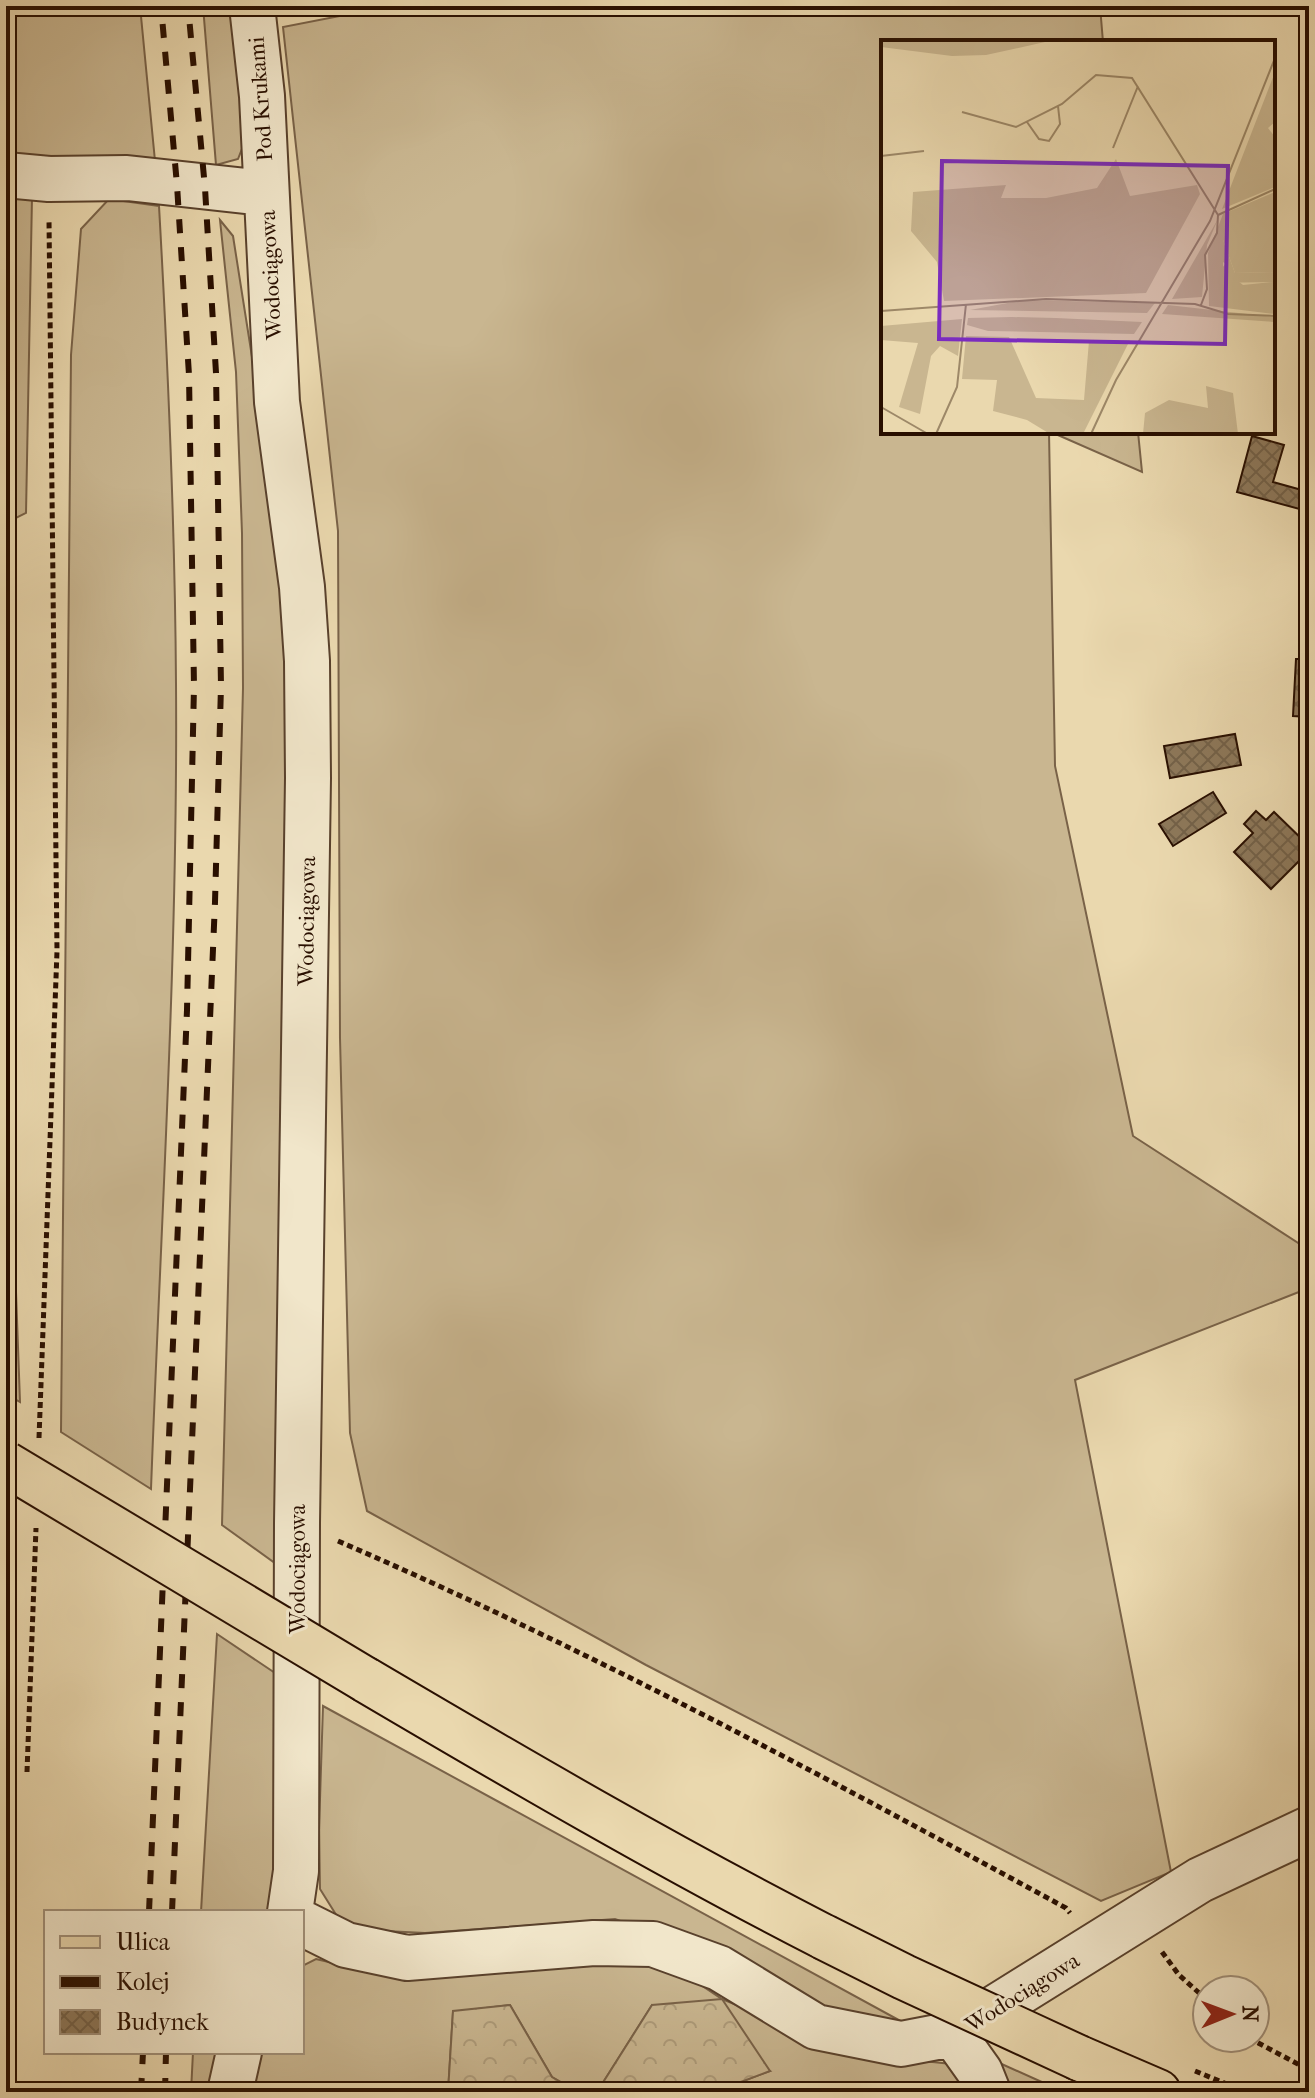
<svg xmlns="http://www.w3.org/2000/svg" width="1315" height="2098" font-family="'IM FELL French Canon',serif">
  <style>
    .grass { fill: #c9b690; stroke: #796248; stroke-width: 2 }
    .forest { fill: url(#forest-crowns); stroke: #796248; stroke-width: 2 }
    .building { fill: url(#building-cross-hatch); stroke: #290f00; stroke-width: 2 }
    .lines { fill: none; stroke-linecap: round; stroke-linejoin: round }
    .minor-casing { stroke: #59412c; stroke-width: 48 }
    .major-casing { stroke: #290f00; stroke-width: 48 }
    .path { stroke: #290f00; stroke-width: 5; stroke-dasharray: 6 4; stroke-linecap: butt }
    .minor { stroke: #f1e6ca; stroke-width: 44 }
    .major { stroke: #ead8ae; stroke-width: 44 }
    .rail { stroke: #290f00; stroke-width: 6; stroke-dasharray: 14 14; stroke-linecap: butt }
    .major-bridge-casing { stroke: #290f00; stroke-width: 48; stroke-linecap: butt }
    .major-bridge { stroke: #ead8ae; stroke-width: 44 }
    .labels { text-anchor: middle; stroke-width: 6; stroke-linejoin: round; paint-order: stroke }
    .street-label { font-size: 22px; fill: #290f00; stroke: #f1e6ca }
    .inset-road { fill: none; stroke: #9d8868; stroke-width: 2 }
    .view { fill: #7b2cbf; fill-opacity: 0.15; stroke: #7b2cbf; stroke-width: 4 }
    .inset-edge { fill: none; stroke: #290f00; stroke-width: 4 }
  </style>
  <defs>
    <pattern id="forest-crowns" width="20" height="18" patternUnits="userSpaceOnUse" patternTransform="scale(2)"><rect width="20" height="18" fill="#c9b690"/><path d="M2 6a3 3 0 1 1 6 0M12 15a3 3 0 1 1 6 0" fill="none" stroke="#ad9b7a"/></pattern>
    <pattern id="building-cross-hatch" width="8" height="8" patternUnits="userSpaceOnUse" patternTransform="scale(2)"><rect width="8" height="8" fill="#8d785a"/><path d="M0 0l8 8M0 8l8-8" fill="none" stroke="#736148"/></pattern>
  </defs>
  <rect width="100%" height="100%" fill="#ead8ae"/>
  <filter id="stains"><feTurbulence type="fractalNoise" baseFrequency=".0025" numOctaves="4"/><feColorMatrix values="0 0 0 0 .2 0 0 0 0 .09 0 0 0 0 .02 0 0 0 .5 -.17"/></filter>
  <radialGradient id="worn" r=".72"><stop offset=".6" stop-color="#630" stop-opacity="0"/><stop offset="1" stop-color="#630" stop-opacity=".3"/></radialGradient>
  <path class="grass" d="M6,6H140L155,161L6,156Z
    M203,6H233L245,141L238,159L216,165Z
    M391,6H1100L1103,42H883V432H1049L1055,766L1133,1136L1309,1250V1288L1075,1380L1171,1872L1101,1901L646,1665L367,1511L350,1433L340,1038L338,531L283,27Z
    M6,195L32,197L26,513L6,523Z
    M109,199L159,206C168,365 175,524 176,683C178,952 161,1221 151,1489L61,1432L71,355L81,229Z
    M220,220L233,236L255,376L304,612L297,1579L222,1525L243,688L242,533L236,372Z
    M1051,432H1138L1142,472Z
    M6,1099H9L20,1402L6,1394Z
    M217,1634L284,1679L275,1912H201Z
    M323,1706L917,2030L833,2017L725,1958L615,1919L425,1933L345,1929L320,1889L319,1830Z
    M316,1959L375,1973L590,1963H668L722,1999L857,2054L961,2065L972,2092H714L770,2071L652,2005L597,2092H578L552,2077L510,2005L453,2012L448,2092H251L262,2052H302V1966Z
    M193,2052H230L217,2092H191Z
    M995,2061L1064,2092H1005Z"/>
  <path class="forest" d="M722,1999L770,2071L714,2092H597L652,2005Z
    M510,2005L552,2077L578,2092H448L453,2011Z"/>
  <path class="building" d="M1252,436L1284,445L1273,482L1309,492L1307,511L1237,492Z
    M1309,532V604L1302,603Z
    M1296,659H1309V717L1293,716Z
    M1235,734L1241,765L1170,778L1164,746Z
    M1213,792L1226,813L1173,846L1159,824Z
    M1256,811L1266,820L1274,812L1309,846V851L1271,889L1234,852L1253,833L1244,824Z"/>
  <g class="lines">
    <defs>
      <path id="minor" d="M252,6L262,96L277,402L302,587L307,661L308,778L297,1523L296,1871L290,1912
        M6,175L49,179L127,178L265,193
        M302,1923L346,1945L407,1958L594,1943L653,1944L719,1968L816,2027L901,2044L953,2034L1200,1880L1309,1829
        M953,2034L980,2072L988,2092
        M230,2092L239,2052"/>
      <path id="major" d="M366,1680C517,1769 668,1857 824,1937
        M1079,2058L1158,2092"/>
    </defs>
    <use href="#minor" class="minor-casing"/>
    <use href="#major" class="major-casing"/>
    <path class="path" d="M39,1438L57,951L49,220
      M338,1541C588,1649 827,1778 1066,1908L1070,1913
      M27,1772L36,1528
      M1162,1952L1179,1975L1207,2000
      M1249,2038L1309,2070
      M1195,2071L1246,2092"/>
    <use href="#minor" class="minor"/>
    <use href="#major" class="major"/>
    <path class="rail" d="M149,1912L187,1010L194,686L189,375L177,185L161,6
      M172,1912L215,902L221,686L216,373L205,188L188,6
      M141,2092L143,2052
      M165,2092L166,2052"/>
    <defs>
      <path id="major-bridge" d="M6,1464L366,1680
        M824,1937L904,1977L1079,2058"/>
    </defs>
    <use href="#major-bridge" class="major-bridge-casing"/>
    <use href="#major-bridge" class="major-bridge"/>
  </g>
  <g class="labels">
    <g class="street-label">
      <text transform="translate(260 99) rotate(-94)" y="8">Pod Krukami</text>
      <text transform="translate(270 275) rotate(-93)" y="8">Wodociągowa</text>
      <text transform="translate(306 921) rotate(-89)" y="8">Wodociągowa</text>
      <text transform="translate(297 1569) rotate(-90)" y="8">Wodociągowa</text>
      <text transform="translate(1022 1992) rotate(-32)" y="8">Wodociągowa</text>
    </g>
  </g>
  <g transform="translate(881 40)">
    <rect width="394" height="394" fill="#ead8ae"/>
    <path d="M0,0H173L105,15L71,16L0,7ZM394,32V82L387,88L394,97V147L341,169ZM235,119L249,156L316,145L319,154L265,253L63,261L56,222L30,191L32,152L125,145L120,158H165L216,148ZM394,152V232L354,233L342,200V229L362,245L392,242L394,274L328,266L327,213L342,174ZM337,179L326,205L321,257L291,259ZM142,260L274,263L266,273L89,270ZM287,265L394,277V282L281,274ZM131,277L175,278L261,282L253,294L107,291L86,285L87,278ZM81,279L77,316L59,306L50,316L39,374L18,367L37,303L0,300V286ZM85,296L128,297L155,358L203,360L208,301L249,300L202,394H169L146,380L112,371L116,340L81,339Z" fill="#c9b690"/>
    <path d="M342,200L354,233L394,232V266L392,242L333,243L332,235L345,224L333,216L332,206ZM325,346L352,353L357,394H262L264,373L288,360L327,368Z" fill="#c9b690"/>
    <path class="inset-road" d="M81,72L135,87L181,64L215,35L251,38L337,175L336,193L324,215L326,249L320,265M146,82L158,99L168,101L179,84L177,66M232,108L257,46M0,116L43,111M337,175L394,149M0,271L165,259L314,264L347,274L394,276M0,367L47,394M55,394L76,347L85,264M210,394L235,340L329,181L394,18"/>
    <path class="view" d="M61,121L347,126L344,304L58,299Z"/>
    <rect width="394" height="394" class="inset-edge"/>
  </g>
  <rect width="1315" height="2098" fill="none" stroke="#ead8ae" stroke-width="32"/>
  <rect x="8" y="8" width="1299" height="2082" fill="none" stroke="#290f00" stroke-width="4"/>
  <rect x="16" y="16" width="1283" height="2066" fill="none" stroke="#290f00" stroke-width="2"/>
  <rect x="44" y="1910" width="260" height="144" fill="#f1e6ca" stroke="#a19079" stroke-width="2"/>
  <rect x="60" y="1936" width="40" height="12" fill="#ead8ae" stroke="#a19079" stroke-width="2"/>
  <text x="116" y="1950" font-size="24" fill="#290f00">Ulica</text>
  <rect x="60" y="1976" width="40" height="12" fill="#290f00" stroke="#a19079" stroke-width="2"/>
  <text x="116" y="1990" font-size="24" fill="#290f00">Kolej</text>
  <rect x="60" y="2010" width="40" height="24" fill="url(#building-cross-hatch)" stroke="#a19079" stroke-width="2"/>
  <text x="116" y="2030" font-size="24" fill="#290f00">Budynek</text>
  <g transform="translate(1231 2014) rotate(89)"><circle r="38" fill="#f1e6ca" stroke="#a19079" stroke-width="2"/>
  <path d="M0-6L14 30L0 20L-14 30Z" fill="#8f2418"/>
  <text y="-12" font-size="22" font-weight="bold" text-anchor="middle" fill="#290f00">N</text>
  </g>
  <rect width="100%" height="100%" filter="url(#stains)"/>
  <rect width="100%" height="100%" fill="url(#worn)"/>
</svg>
